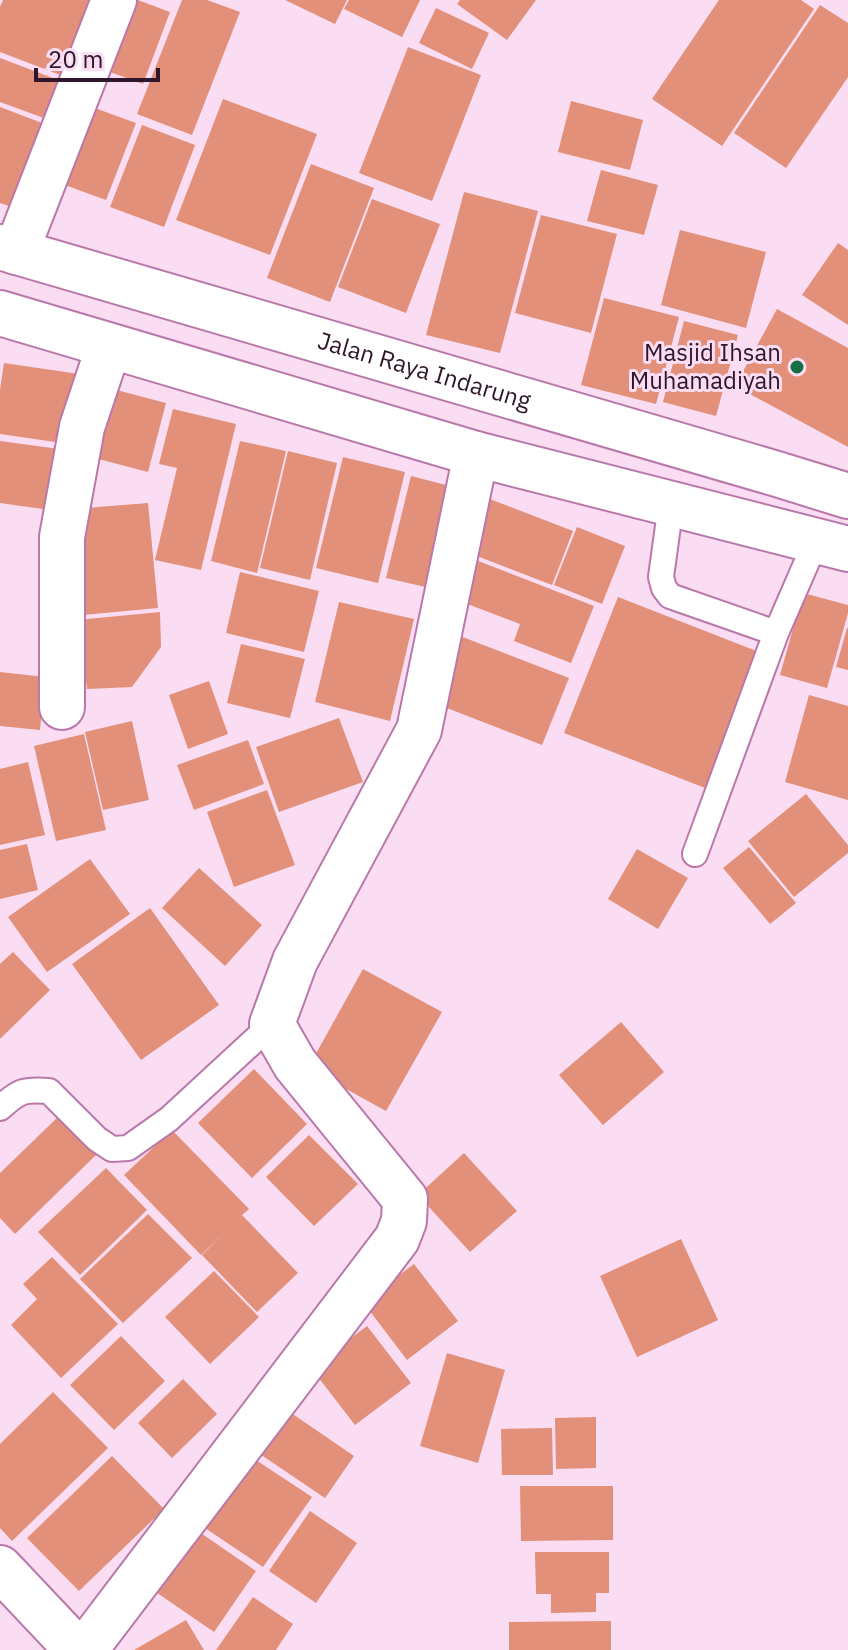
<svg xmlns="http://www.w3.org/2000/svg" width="848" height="1650" font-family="'IBM Plex Sans',sans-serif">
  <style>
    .building { fill: #e29079 }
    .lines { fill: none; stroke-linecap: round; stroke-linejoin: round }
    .service-casing { stroke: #ba78aa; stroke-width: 28 }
    .minor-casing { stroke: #ba78aa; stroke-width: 48 }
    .trunk-casing { stroke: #ba78aa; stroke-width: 48 }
    .service { stroke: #fff; stroke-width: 24 }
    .minor { stroke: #fff; stroke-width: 44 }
    .trunk { stroke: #fff; stroke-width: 44 }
    .poi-dot { fill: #146f43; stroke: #faddf2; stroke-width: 3 }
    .labels { text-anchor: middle; stroke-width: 6; stroke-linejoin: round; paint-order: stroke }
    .poi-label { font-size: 24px; fill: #2f162a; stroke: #faddf2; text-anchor: end }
    .street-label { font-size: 24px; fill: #2f162a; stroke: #faddf2 }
  </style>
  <rect width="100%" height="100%" fill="#faddf2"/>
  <path class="building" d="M3,0H92L63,76L0,52V7Z
    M126,0H138L170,12L143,84L99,68Z
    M182,0H207L240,12L192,135L137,114Z
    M285,0H347L335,24Z
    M349,0H420L402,37L344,9Z
    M460,0H536L507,40L457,4Z
    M719,0H801L814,9L722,146L652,99Z
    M820,5L848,23V77L786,168L734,133Z
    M436,8L489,33L472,69L419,43Z
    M408,47L481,75L432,201L359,173Z
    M0,58L66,83L52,121L0,102Z
    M223,99L317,134L270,255L176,220Z
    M571,101L643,120L630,170L558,152Z
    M81,103L136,123L106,200L51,180Z
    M0,107L50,126L18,209L0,203Z
    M142,125L195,145L164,227L110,207Z
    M311,164L374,188L330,302L267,278Z
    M601,170L658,185L644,235L587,221Z
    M464,192L538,211L500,353L426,335Z
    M372,199L440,224L406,313L338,287Z
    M541,215L617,234L591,333L515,313Z
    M680,230L766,252L746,328L661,305Z
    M838,243L848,250V325L802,295Z
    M604,298L679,317L656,404L581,385Z
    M777,309L848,348V447L735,386Z
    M684,321L738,335L716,416L663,402Z
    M4,363L79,374L69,444L0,434V390Z
    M105,387L166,403L148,472L87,456Z
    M173,409L236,424L201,570L155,560L177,468L159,464Z
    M0,441L66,450L57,511L0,503Z
    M240,441L286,451L257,573L211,561Z
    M288,451L337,463L310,580L260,568Z
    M343,457L405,472L378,583L316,568Z
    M411,476L454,487L430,588L386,578Z
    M482,496L573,531L552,585L461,550Z
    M148,503L158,608L83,615L73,509Z
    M577,527L625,546L602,604L554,585Z
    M473,559L594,606L571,663L514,641L520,624L457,600Z
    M240,572L319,591L304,652L226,633Z
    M803,593L848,605V613L827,688L780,675Z
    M618,597L759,652L705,788L564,733Z
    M339,602L414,619L390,721L315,702Z
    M160,612L161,647L132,687L87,689L77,620Z
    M847,628H848V670L836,667Z
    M460,636L569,678L542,745L434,703Z
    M241,644L305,659L290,718L227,703Z
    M0,672L45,677L40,730L0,726Z
    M209,681L228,734L188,749L169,695Z
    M809,695L848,706V800L785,782Z
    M339,718L363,782L279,812L256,747Z
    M132,721L149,800L103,810L85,732Z
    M84,734L106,830L56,841L34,746Z
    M248,740L264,784L194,810L177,765Z
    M28,762L45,835L0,845V769Z
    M267,790L295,865L234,887L207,812Z
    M806,794L848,845V853L794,897L748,841Z
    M27,844L38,890L0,899V850Z
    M749,847L796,903L770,924L723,868Z
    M637,849L688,878L658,929L608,899Z
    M90,859L130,914L47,972L8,917Z
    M199,868L262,925L225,966L162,908Z
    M150,908L219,1005L141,1060L72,964Z
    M13,952L50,990L0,1039V964Z
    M363,969L442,1012L386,1111L308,1068Z
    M621,1022L664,1072L603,1125L559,1075Z
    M254,1069L307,1124L252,1178L198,1123Z
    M59,1116L97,1154L15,1234L0,1218V1173Z
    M172,1130L249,1209L242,1215L298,1273L257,1312L202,1255L223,1234L201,1255L124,1175Z
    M309,1135L358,1184L314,1226L266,1177Z
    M464,1153L517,1211L470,1252L418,1195Z
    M106,1168L147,1210L80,1275L38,1232Z
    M148,1214L192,1258L123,1323L80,1279Z
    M681,1239L718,1320L637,1357L600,1276Z
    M52,1257L118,1324L61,1378L11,1325L37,1299L23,1284Z
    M414,1264L458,1321L407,1360L363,1302Z
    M214,1271L259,1317L210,1364L165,1317Z
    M367,1326L411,1383L355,1425L311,1368Z
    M121,1336L165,1381L114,1430L70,1385Z
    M447,1353L505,1370L478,1463L420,1446Z
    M183,1379L217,1414L172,1458L138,1423Z
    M53,1392L108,1448L12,1541L0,1528V1444Z
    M281,1406L354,1456L325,1498L251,1448Z
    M596,1417V1468L556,1469L555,1418Z
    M552,1428L553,1475H502L501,1429Z
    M247,1454L312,1497L263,1567L199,1524Z
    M112,1456L164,1509L79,1591L27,1538Z
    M520,1486H613V1540L521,1541Z
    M310,1511L357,1543L316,1603L269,1571Z
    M192,1527L256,1571L214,1632L150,1588Z
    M535,1552H609V1593H596V1612L551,1613V1594H536Z
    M253,1597L293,1624L276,1650H216Z
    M186,1620L204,1650H134Z
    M611,1621V1650H509V1622Z"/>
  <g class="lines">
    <defs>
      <path id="service" d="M671,504L661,577L664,588L670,596L776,633
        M695,854L776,633L816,541
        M0,1108C19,1091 23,1089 49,1091L97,1139L112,1149L128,1148L169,1119L272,1024"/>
      <path id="minor" d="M16,252L114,0
        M62,707V537L82,427L109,346
        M0,1568L67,1639
        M90,1643L397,1239L404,1221L405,1199L295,1064L272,1024L295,961L419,730L476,454"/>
      <g id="trunk">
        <path id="s1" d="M0,247L777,474L848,496"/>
        <path d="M0,313L476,454L848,549"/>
      </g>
    </defs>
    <use href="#service" class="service-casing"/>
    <use href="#minor" class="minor-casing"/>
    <use href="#trunk" class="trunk-casing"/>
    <use href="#service" class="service"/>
    <use href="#minor" class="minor"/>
    <use href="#trunk" class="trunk"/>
  </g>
  <circle class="poi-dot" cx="797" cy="367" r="8"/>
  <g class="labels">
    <g class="poi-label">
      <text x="781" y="361">Masjid Ihsan<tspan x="781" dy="28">Muhamadiyah</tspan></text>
    </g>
    <g class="street-label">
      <text dy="8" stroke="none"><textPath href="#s1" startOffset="442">Jalan Raya Indarung</textPath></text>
    </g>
  </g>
  <path d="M36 68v12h122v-12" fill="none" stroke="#2f162a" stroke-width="4"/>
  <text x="48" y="68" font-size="24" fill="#2f162a" stroke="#faddf2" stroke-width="6" paint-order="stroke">20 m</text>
</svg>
